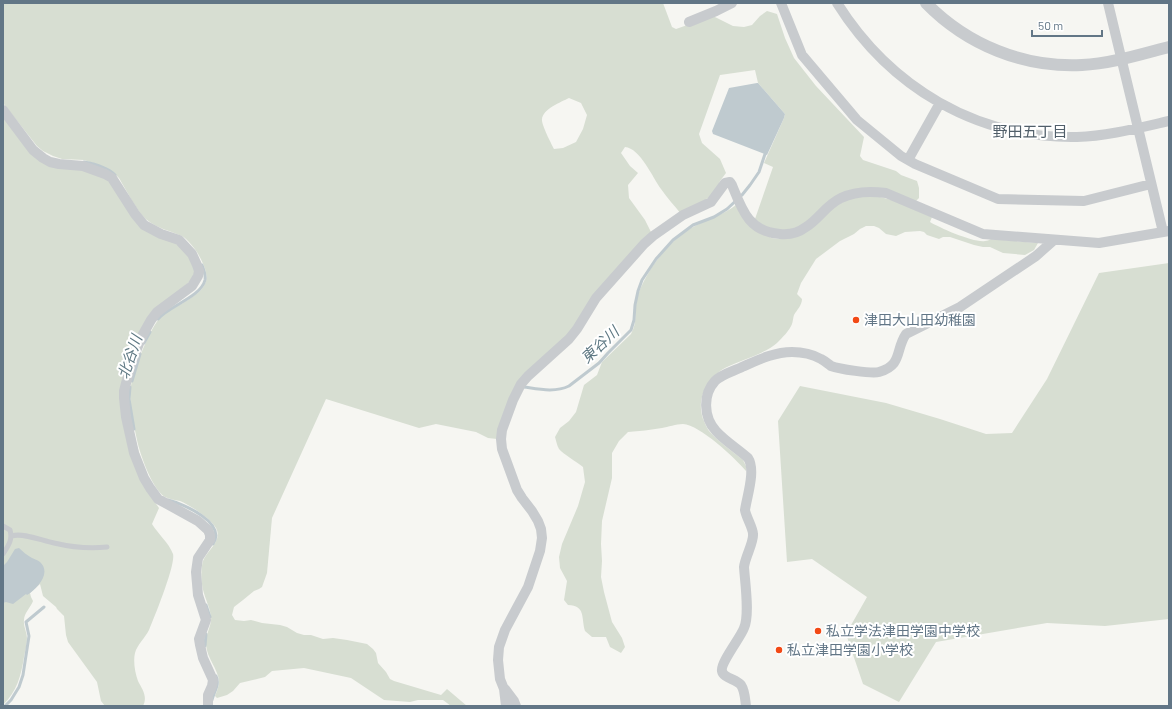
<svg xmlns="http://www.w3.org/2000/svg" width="1172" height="709" font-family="Barlow,'Noto Sans JP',sans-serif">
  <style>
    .green { fill: #d7ded2; fill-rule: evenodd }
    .water { fill: #bfcacf }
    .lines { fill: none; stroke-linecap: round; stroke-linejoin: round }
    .stream { stroke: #bfcacf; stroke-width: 3 }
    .service { stroke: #c8cbce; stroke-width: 5 }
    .minor { stroke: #c8cbce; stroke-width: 10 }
    .tertiary { stroke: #c8cbce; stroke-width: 12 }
    .poi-dot { fill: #f24915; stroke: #fff; stroke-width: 1.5 }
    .labels { text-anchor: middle; stroke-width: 4; stroke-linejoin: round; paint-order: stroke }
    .poi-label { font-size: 14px; fill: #627686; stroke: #fff; text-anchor: start }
    .neighbourhood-label { font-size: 15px; fill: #515f6a; stroke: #fff }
    .water-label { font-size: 15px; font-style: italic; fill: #5e7883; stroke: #fff }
  </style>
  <rect width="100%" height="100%" fill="#f6f6f2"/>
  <path class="green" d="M3,3H663L672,27L676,29L713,16L733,26L744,27L752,25L760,16L767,11L777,14L785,38L794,58L816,86L864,137L860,156L863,160L896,171L901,175L917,181L919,188V198L916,201L863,188L800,227L783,231L763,226L755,219L773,167L764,163L784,118L785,114L758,83L755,70L720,75L699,134L702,143L720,159L726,173L720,181L715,194L681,214C675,206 667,198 661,189C653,178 640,148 625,147L621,153L630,166L638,173L628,185L629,198L645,220L652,234L574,330L535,366L497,439L488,438L476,432L436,424L419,428L326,399L272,518L267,573L262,587L259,589L254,591L243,600L234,607L232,615L235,620L244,621L251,620L262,623L280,625L287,627L297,633L304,635H311L323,639L333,638L347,640L367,644L373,649L376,653L378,663L386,672L390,679L394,681L441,695L447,689L467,706H451L443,700H418L410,702L384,700L351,678L304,668L272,671L265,677L240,683L233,691L227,695L217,698L215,696C217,691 219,686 219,681C218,669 207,658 206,645C205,635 212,625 211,617C210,606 203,595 202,584C201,576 201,569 203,561C207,550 223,541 216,528C210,518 190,505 180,501C175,500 169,499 165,497C152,489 140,454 137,440C134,425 130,408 130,393C131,376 148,332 159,319C170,306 212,295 206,273C204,261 192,242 182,236C170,231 157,228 147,220C138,213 125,188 119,178L114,173L99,165L84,160L62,159L53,156L43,151L37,146L3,103ZM569,98L581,103L587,115L583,129L576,142L563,148L554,149C551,143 541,124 542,119C543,109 561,102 569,98Z
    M3,113L32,151L106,176L134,216L177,242L190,255L196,276L155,312L122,393L152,498L159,508L152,524C158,534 169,543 173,554C176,564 154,618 149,630C145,638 137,645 135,653C133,661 135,673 138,681C142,689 148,696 143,706H105L101,701L97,682L68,642L66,635L64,616L57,609L56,607L43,596L40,584L30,593L31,597L33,601C31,607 24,613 24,620C23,626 27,632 27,638C27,645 25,651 24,657C21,676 17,691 3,705Z
    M876,196L892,200L932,217L930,222C940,228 974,243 985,241C987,241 989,240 991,239L1038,243L1034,250L1025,255L1003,253L990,247H983L974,245L950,237H943L939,239L927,235L924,232L920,231L905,232L896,236L886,234L879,228L874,226H866L860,229L854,234L840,241L816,259L801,283L797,294L802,299C802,305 797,310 794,315C793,318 793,321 792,324C790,330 782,338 777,343C765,354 740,360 725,368C707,378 696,399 703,419C705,423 707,429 710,432C718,441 733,452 743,460L746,466V471C735,458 700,425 683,424C676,424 668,427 662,428C651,430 639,431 628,432L619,441L612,453V478L602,521L601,544L602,561L601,577L604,592L612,622L622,638L625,647L621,653L610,647L606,637H592L585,631C581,617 586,606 568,605L564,600L567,581L560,568L559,557L562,544L578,506L585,482L583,467C577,462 563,454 559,449C557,446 556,440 555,437L560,428L569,421L576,412L584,385L597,375L602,362L631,334C638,321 634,312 637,299C638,293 641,287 644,281C654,261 674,236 695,226C709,218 723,215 736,205L771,238L780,239H787L839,204L849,199L858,197Z
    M1169,263V619L1105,626L1047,623L936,642L899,702L863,684L846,634L867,597L812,559L787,562L778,421L800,386L886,403L940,419L986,434L1012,433L1047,379L1099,273Z"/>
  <path class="water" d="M757,83H758L785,114L784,118L767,155L713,134L712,131L729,88Z
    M19,548C23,552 27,555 32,558C34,559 38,560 40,562C52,573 37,589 27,595L26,594L13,604L6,602L3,603V566L7,562L15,549Z"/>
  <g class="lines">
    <path class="stream" d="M84,162C95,164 107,167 115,175
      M158,319C169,306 201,297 205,280C206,275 204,270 202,265
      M144,343L150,332
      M132,381L140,354
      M130,387L129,399L134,429
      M524,387C538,389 555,393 569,386L599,363L608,353L631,330L634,320L635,305L638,291L642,280L656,259L673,240L693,225L714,217L727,209L742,195L750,185L759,172L765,154
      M168,500C184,504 227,523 213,544
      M206,605L210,617
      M205,646L206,634
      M212,700C214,691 220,685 216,676
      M5,706L11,700L19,687L23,675L29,636L26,622L44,607"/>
    <path class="service" d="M3,526L10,530C13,540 8,546 3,554
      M12,536C22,532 43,541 54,543C71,547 89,549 107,547"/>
    <path class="minor" d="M781,3L802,55L857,120L901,156L915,164L998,199L1084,201L1151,184
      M837,3C890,87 976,139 1077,137C1108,136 1138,128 1169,121
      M1108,3L1163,232
      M689,22L716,11L732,3
      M3,110L33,150L43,158L50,162L59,164L83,166L105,174L112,178L135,214L144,225L161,234L179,240L192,254L197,265L199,271L198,276L192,286L157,312L151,320L142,336L131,364L124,391V398L126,417L134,453L144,478L150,488L158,499L198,521L208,530L210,535V540L198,558L196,572L198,595L206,620L199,639L200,645L203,658L213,680L212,686L208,695V706
      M908,160L940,103
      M505,689L514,701L516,706
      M506,706L504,689L500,679L498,660L499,647L505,630L528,587L540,551L542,538L541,529L538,521L532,511L522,498L517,490L502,449L501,439L502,430L513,400L521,384L528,376L569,339L577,329L596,298L644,244L653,236L683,215L711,202L725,183L730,182L732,185C742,210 749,232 780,234C789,235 798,233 806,227C819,219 826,205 841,198C855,191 871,191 886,193L983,234L1099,243L1169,231
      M746,706C745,699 745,691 741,685C736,679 723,678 722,671C720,663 741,637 744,628C750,615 745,583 744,567C745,557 754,542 753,534C753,528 746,517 745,510C747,496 756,470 748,458C738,449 725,441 716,431C703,417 703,394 715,381C722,374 734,371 742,367C758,360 774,352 792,352C802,352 812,354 821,359C825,361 828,364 831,366C839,369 872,374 879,372C903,365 895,350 906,334L960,307L1036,256L1054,240"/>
    <path class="tertiary" d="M926,3C967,45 1024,68 1082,65C1110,64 1142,54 1169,47"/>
  </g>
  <g class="poi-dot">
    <circle cx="856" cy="320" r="4"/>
    <circle cx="818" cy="631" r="4"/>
    <circle cx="779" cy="650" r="4"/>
  </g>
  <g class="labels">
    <g class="poi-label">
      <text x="864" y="325">津田大山田幼稚園</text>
      <text x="826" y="636">私立学法津田学園中学校</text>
      <text x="787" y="655">私立津田学園小学校</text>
    </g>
    <g class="neighbourhood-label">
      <text x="1030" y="137">野田五丁目</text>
    </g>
    <g class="water-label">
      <text transform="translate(600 345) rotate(-43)" y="5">東谷川</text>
      <text transform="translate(130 357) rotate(-71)" y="5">北谷川</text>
    </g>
  </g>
  <rect width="1172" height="709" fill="none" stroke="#627686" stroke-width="8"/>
  <path d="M1032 30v6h70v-6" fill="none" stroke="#627686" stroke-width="2"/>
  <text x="1038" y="30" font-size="12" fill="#627686" stroke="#ffffff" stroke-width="3" paint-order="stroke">50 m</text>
</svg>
